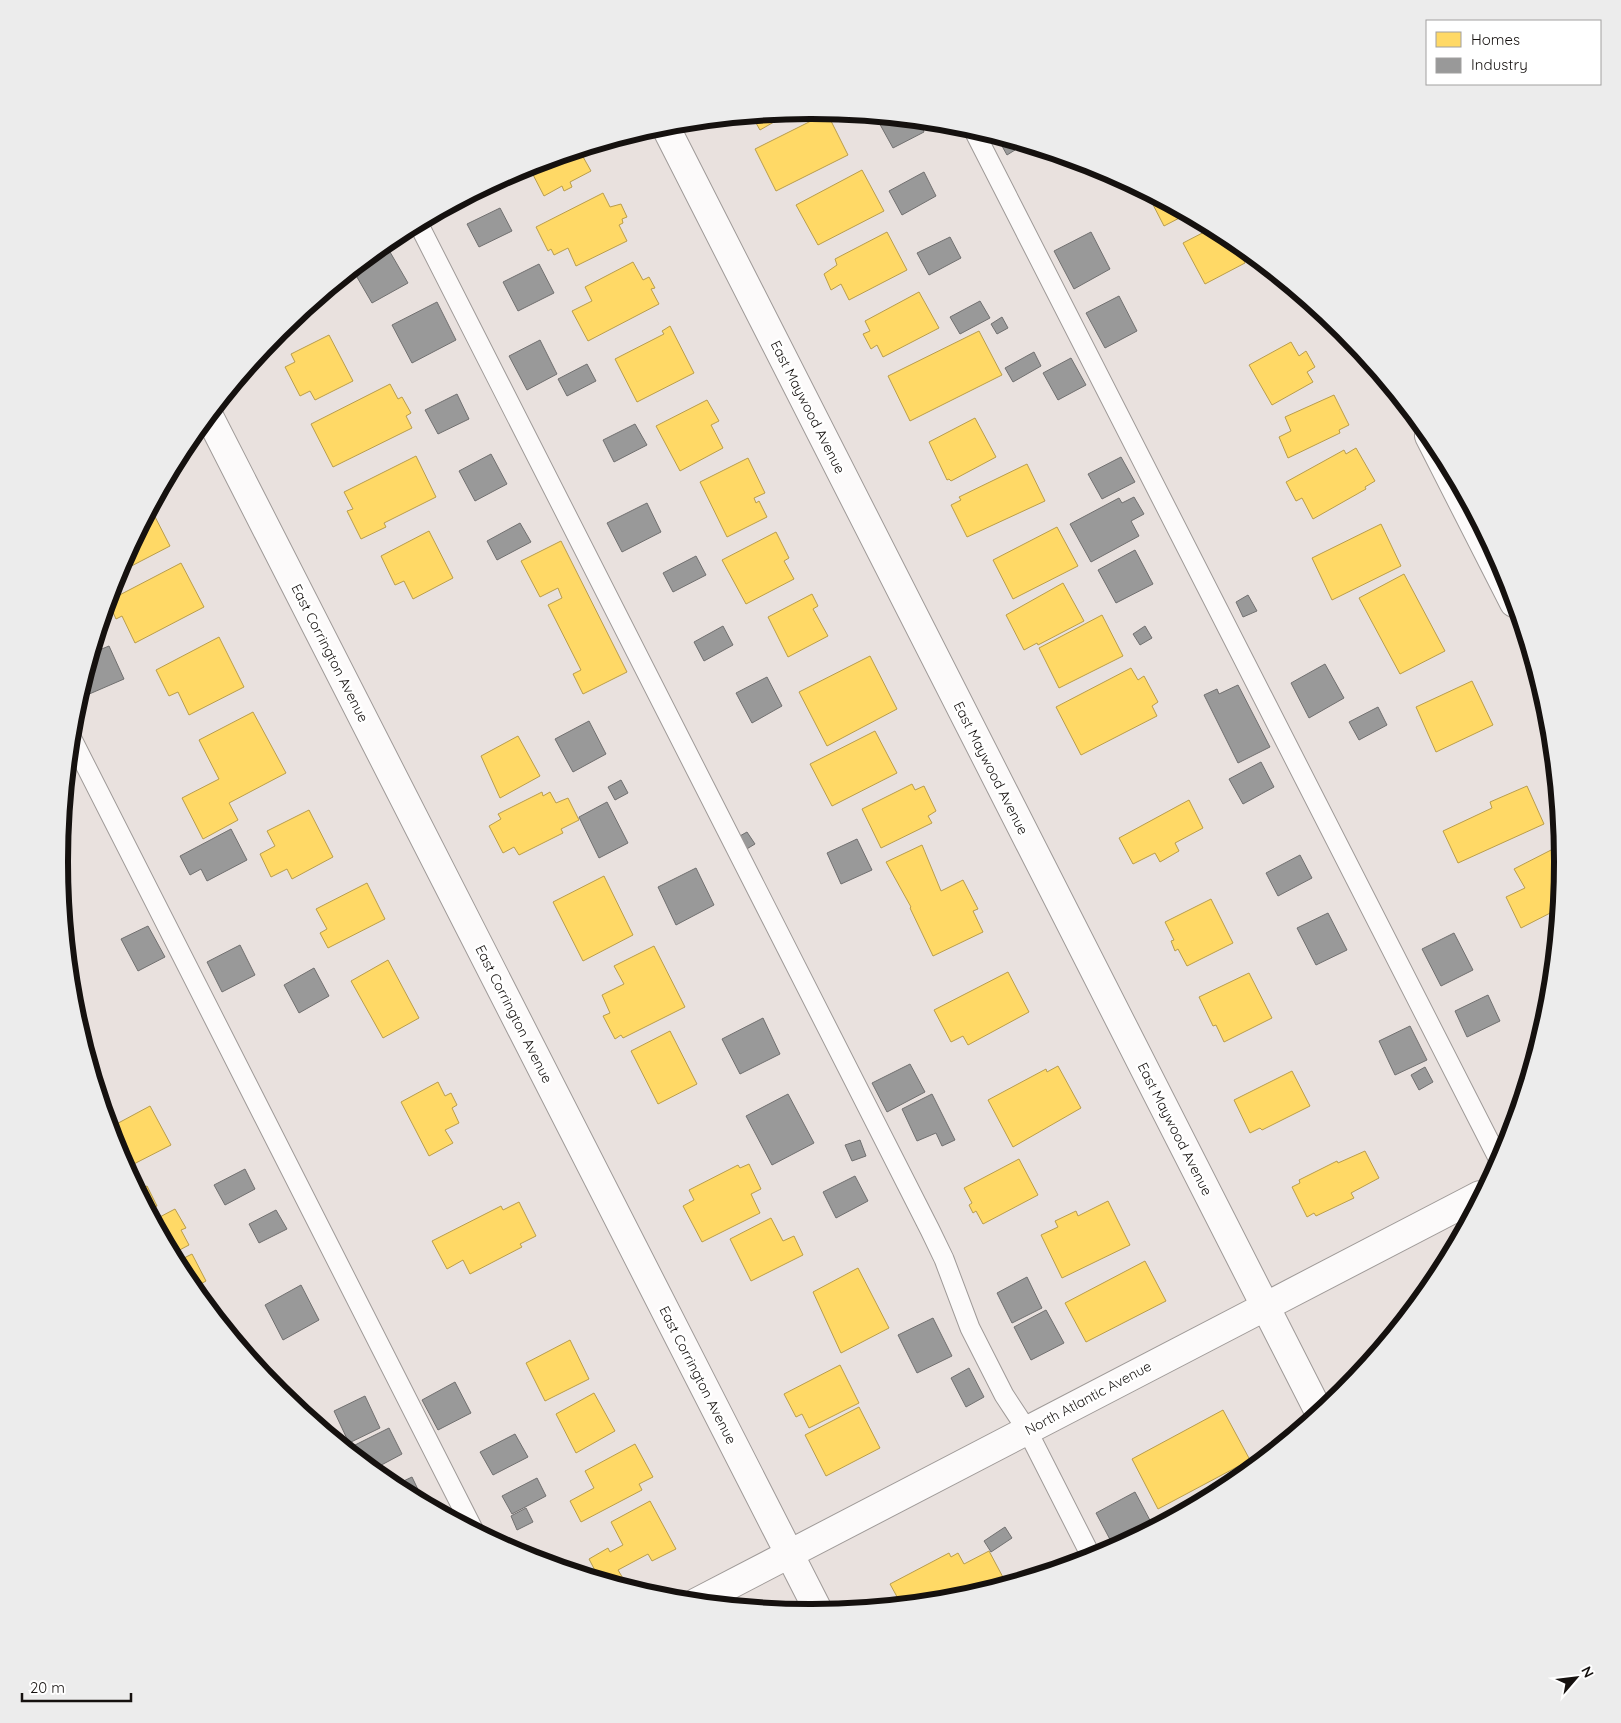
<svg xmlns="http://www.w3.org/2000/svg" width="1621" height="1723" font-family="Quicksand,sans-serif">
  <style>
    .homes { fill: #ffd966; stroke: #b99d4c }
    .industry { fill: #999; stroke: #717070 }
    .lines { fill: none; stroke-linecap: round; stroke-linejoin: round }
    .lane-casing { stroke: #9f9a98; stroke-width: 21 }
    .street-casing { stroke: #9f9a98; stroke-width: 30 }
    .lane { stroke: #fcfafa; stroke-width: 19 }
    .street { stroke: #fcfafa; stroke-width: 28 }
    .labels { text-anchor: middle; stroke-width: 5; stroke-linejoin: round; paint-order: stroke }
    .street-label { font-size: 14px; fill: #15110f; stroke: #fff }
    .rim { fill: none; stroke: #15110f; stroke-width: 6 }
  </style>
  <rect width="100%" height="100%" fill="#e9e1de"/>
  <path class="homes" d="M793,111L760,130L752,116Z
    M827,113L848,155L776,191L755,149Z
    M586,148L588,152L582,155L591,171L570,182L572,187L564,191L562,186L544,196L528,165Z
    M862,170L884,211L818,245L796,205Z
    M603,193L610,207L621,204L627,217L622,219L623,223L619,225L627,241L576,266L568,248L554,255L551,249L548,251L536,227Z
    M1147,193L1187,214L1164,226Z
    M1212,228L1228,237L1243,249L1239,251L1245,263L1205,284L1183,243Z
    M887,232L907,270L849,300L841,284L831,290L824,274L837,265L835,259Z
    M633,262L643,280L649,277L655,288L651,289L659,304L588,341L572,311L592,301L585,287Z
    M919,292L939,328L883,357L877,345L871,349L863,334L870,331L865,321Z
    M302,311L306,318L274,336L279,330Z
    M670,326L694,373L637,402L615,359L664,334L662,331Z
    M979,331L1002,375L910,421L888,376Z
    M329,335L353,381L315,400L310,391L300,396L285,367L295,362L291,354Z
    M1291,342L1299,356L1306,351L1315,367L1307,372L1313,382L1272,405L1249,365Z
    M390,384L398,399L402,397L411,413L406,416L412,428L333,467L311,424Z
    M1334,395L1349,425L1339,430L1340,433L1288,458L1279,437L1291,431L1285,417Z
    M707,400L719,421L711,425L723,448L680,471L656,426Z
    M975,418L996,457L951,481L949,479L947,480L929,442Z
    M1356,448L1375,481L1365,487L1366,489L1313,519L1302,498L1296,501L1286,482L1344,450L1346,454Z
    M416,456L436,497L384,523L386,527L361,539L347,511L353,509L344,492Z
    M748,458L765,493L754,498L756,503L759,501L767,517L727,537L700,482Z
    M1027,464L1045,501L967,537L951,505L961,500L959,497Z
    M151,509L170,546L116,574Z
    M1381,524L1401,566L1332,600L1312,558Z
    M1057,527L1078,566L1013,599L993,560Z
    M429,531L453,578L413,599L404,581L395,585L381,556Z
    M776,532L789,558L784,561L794,579L746,604L722,560Z
    M561,541L627,672L583,694L573,674L581,670L548,605L562,598L558,588L540,597L521,561Z
    M181,563L204,607L135,643L122,616L116,619L108,601Z
    M1404,574L1445,651L1400,674L1359,598Z
    M1063,583L1084,621L1038,645L1037,643L1024,650L1006,615Z
    M812,594L818,606L813,609L828,636L788,657L768,617Z
    M1102,615L1123,656L1059,688L1039,648Z
    M219,637L244,687L189,715L178,692L169,696L156,670Z
    M870,656L897,709L827,746L799,692Z
    M1131,668L1138,680L1144,676L1158,702L1152,706L1157,716L1081,755L1056,707Z
    M1472,681L1493,725L1436,752L1416,707Z
    M253,712L286,773L229,803L238,820L203,839L182,798L219,779L199,740Z
    M875,731L897,773L832,806L810,764Z
    M518,736L540,776L500,798L481,756Z
    M912,784L915,790L924,786L936,811L928,816L932,823L881,848L862,809Z
    M1527,786L1544,824L1458,863L1443,831L1492,808L1490,802Z
    M542,792L543,796L550,792L556,803L568,798L579,820L561,829L563,833L519,855L514,847L503,853L489,826L501,819L498,814Z
    M1189,800L1203,828L1175,843L1179,851L1160,862L1155,853L1133,864L1119,838Z
    M309,810L333,857L292,879L287,869L271,877L260,854L275,846L267,831Z
    M922,845L941,891L963,880L978,909L973,911L983,932L933,956L910,908L911,907L886,862Z
    M1555,848L1562,862L1558,909L1521,928L1506,897L1525,888L1514,869Z
    M604,876L633,935L583,961L553,902Z
    M367,883L385,919L328,948L320,933L327,929L316,909Z
    M1211,899L1233,943L1187,966L1178,949L1175,951L1171,941L1174,940L1165,922Z
    M654,946L685,1007L623,1038L621,1035L615,1039L603,1016L610,1013L602,995L624,984L614,966Z
    M388,960L419,1018L383,1038L351,981Z
    M1008,972L1029,1012L968,1045L963,1036L951,1042L934,1010Z
    M1249,973L1272,1018L1224,1042L1216,1025L1213,1026L1199,997Z
    M670,1031L697,1084L658,1104L631,1051Z
    M1058,1066L1081,1108L1013,1147L988,1100L1046,1069L1047,1072Z
    M1292,1071L1310,1106L1262,1130L1260,1128L1250,1133L1234,1100Z
    M438,1082L445,1096L451,1093L457,1105L452,1108L459,1123L445,1130L453,1143L429,1156L401,1102Z
    M150,1106L171,1145L126,1168L116,1149L109,1128Z
    M1365,1151L1379,1178L1351,1193L1354,1198L1316,1216L1314,1213L1307,1217L1292,1187L1300,1183L1299,1180L1337,1161L1338,1163Z
    M1019,1159L1038,1195L983,1224L976,1211L973,1213L969,1205L972,1203L964,1188Z
    M749,1164L761,1189L751,1194L760,1213L702,1242L683,1206L694,1200L689,1190L738,1165L740,1168Z
    M147,1186L157,1206L148,1210L138,1190Z
    M1108,1201L1130,1245L1062,1278L1041,1235L1058,1227L1055,1221L1076,1211L1078,1216Z
    M519,1202L536,1236L520,1244L522,1247L470,1274L463,1260L447,1269L432,1241L501,1206L503,1210Z
    M175,1209L186,1228L181,1230L189,1245L172,1254L154,1220Z
    M771,1218L783,1241L794,1236L803,1255L751,1281L730,1239Z
    M192,1254L206,1281L193,1288L176,1262Z
    M1145,1261L1166,1301L1086,1342L1065,1303Z
    M858,1268L889,1328L841,1353L813,1292Z
    M570,1340L589,1379L545,1401L526,1363Z
    M840,1365L859,1403L809,1428L802,1414L796,1417L784,1394Z
    M594,1393L615,1431L576,1453L556,1414Z
    M859,1407L880,1448L826,1476L805,1435Z
    M1223,1410L1250,1460L1158,1509L1132,1459Z
    M635,1444L653,1477L639,1484L642,1490L581,1522L570,1501L594,1488L585,1471Z
    M650,1501L676,1549L652,1561L648,1554L618,1570L624,1580L615,1584L600,1580L589,1559L608,1548L610,1552L623,1545L611,1522Z
    M989,1551L1005,1581L989,1589L957,1599L901,1604L890,1584L949,1553L951,1557L958,1553L964,1564Z"/>
  <path class="industry" d="M882,117L919,120L924,132L893,148L877,119Z
    M1011,142L1015,150L1007,155L1002,146Z
    M924,172L936,196L902,215L889,191Z
    M500,208L512,231L479,247L467,224Z
    M1091,232L1110,269L1074,289L1054,251Z
    M950,237L961,258L929,275L917,253Z
    M390,252L408,283L372,303L354,272Z
    M539,264L554,293L518,311L503,282Z
    M1119,296L1137,331L1105,348L1086,313Z
    M980,301L990,318L960,334L950,317Z
    M437,302L456,340L412,363L392,325Z
    M1002,317L1008,328L997,334L991,324Z
    M540,340L557,374L527,390L509,356Z
    M1034,352L1041,366L1013,382L1005,368Z
    M1071,358L1086,385L1058,400L1043,373Z
    M587,364L596,381L567,396L558,379Z
    M457,394L469,419L438,434L425,410Z
    M635,424L647,445L614,462L603,440Z
    M491,454L507,484L475,501L459,471Z
    M1121,457L1135,482L1102,499L1088,474Z
    M1134,497L1144,514L1131,521L1139,536L1091,562L1070,524L1119,498L1122,503Z
    M647,503L661,532L622,552L607,523Z
    M520,523L531,542L497,560L487,541Z
    M1135,550L1153,584L1116,603L1098,570Z
    M696,556L706,575L673,592L663,573Z
    M1248,595L1257,611L1243,617L1236,602Z
    M723,626L733,645L704,661L694,642Z
    M1145,626L1152,638L1140,645L1133,634Z
    M109,646L124,679L80,698L92,653Z
    M1325,664L1344,698L1309,718L1291,683Z
    M767,677L782,706L752,723L736,693Z
    M1238,685L1270,747L1238,763L1204,695L1217,689L1219,694Z
    M1378,707L1387,725L1359,740L1349,722Z
    M589,721L606,754L573,772L555,739Z
    M1261,762L1274,787L1243,804L1229,779Z
    M621,780L628,793L615,800L608,787Z
    M607,802L628,843L599,858L579,817Z
    M231,829L247,860L207,881L201,869L190,875L180,856Z
    M747,832L755,844L745,850L738,837Z
    M857,839L872,870L841,884L827,853Z
    M1300,855L1312,878L1278,896L1266,873Z
    M696,868L714,905L676,925L658,887Z
    M1328,913L1347,950L1316,965L1297,928Z
    M148,926L165,957L138,971L121,939Z
    M1454,933L1473,970L1441,986L1422,949Z
    M240,945L255,975L222,992L207,962Z
    M314,968L329,996L299,1013L284,985Z
    M1488,995L1500,1021L1467,1037L1455,1011Z
    M763,1018L780,1054L740,1074L722,1039Z
    M1410,1026L1427,1060L1395,1075L1379,1041Z
    M910,1064L925,1092L887,1112L872,1083Z
    M1425,1067L1433,1082L1419,1090L1411,1075Z
    M788,1094L814,1143L772,1165L746,1116Z
    M932,1094L955,1140L942,1146L936,1133L917,1141L902,1109Z
    M860,1140L866,1156L852,1161L845,1145Z
    M245,1169L255,1189L225,1205L214,1185Z
    M855,1176L868,1201L836,1218L823,1192Z
    M276,1210L287,1229L259,1243L249,1224Z
    M1027,1277L1042,1308L1012,1323L997,1293Z
    M301,1285L319,1320L283,1340L265,1305Z
    M1046,1310L1064,1343L1031,1360L1014,1327Z
    M933,1318L952,1356L917,1373L898,1335Z
    M969,1368L984,1397L966,1407L951,1378Z
    M455,1382L471,1413L438,1430L422,1400Z
    M365,1396L380,1428L349,1443L334,1411Z
    M389,1428L402,1454L372,1470L347,1449Z
    M515,1434L528,1457L493,1475L480,1452Z
    M412,1477L425,1504L393,1486Z
    M537,1478L546,1496L512,1514L502,1496Z
    M1135,1492L1153,1526L1114,1547L1096,1513Z
    M526,1508L533,1522L517,1530L511,1516Z
    M1005,1527L1012,1538L991,1552L984,1541Z"/>
  <g class="lines">
    <defs>
      <path id="lane" d="M973,129L1499,1160
        M418,223L930,1230L944,1259L970,1328L1004,1395L1027,1430L1092,1558
        M71,737L473,1529"/>
      <path id="street" d="M664,124L1319,1412
        M209,416L819,1612
        M1429,436L1514,603
        M697,1602L1480,1195"/>
    </defs>
    <use href="#lane" class="lane-casing"/>
    <use href="#street" class="street-casing"/>
    <use href="#lane" class="lane"/>
    <use href="#street" class="street"/>
  </g>
  <g class="labels">
    <g class="street-label">
      <text transform="translate(808 407) rotate(63)" y="5">East Maywood Avenue</text>
      <text transform="translate(330 653) rotate(63)" y="5">East Corrington Avenue</text>
      <text transform="translate(991 768) rotate(63)" y="5">East Maywood Avenue</text>
      <text transform="translate(514 1014) rotate(63)" y="5">East Corrington Avenue</text>
      <text transform="translate(1175 1129) rotate(63)" y="5">East Maywood Avenue</text>
      <text transform="translate(698 1375) rotate(63)" y="5">East Corrington Avenue</text>
      <text transform="translate(1088 1398) rotate(-28)" y="5">North Atlantic Avenue</text>
    </g>
  </g>
  <path d="M0 0H1621V1723H0ZM810 119H812A742 742 0 0 1 1554 861V862A742 742 0 0 1 812 1604H810A742 742 0 0 1 68 862V861A742 742 0 0 1 810 119Z" fill="#ececec" fill-rule="evenodd"/>
  <path class="rim" d="M810 119H812A742 742 0 0 1 1554 861V862A742 742 0 0 1 812 1604H810A742 742 0 0 1 68 862V861A742 742 0 0 1 810 119Z"/>
  <rect x="1426" y="20" width="175" height="65" fill="#ffffff" stroke="#a1a09f"/>
  <rect x="1436" y="32" width="25" height="15" fill="#ffd966" stroke="#a1a09f"/>
  <text x="1471" y="45" font-size="15" fill="#15110f">Homes</text>
  <rect x="1436" y="58" width="25" height="15" fill="#999999" stroke="#a1a09f"/>
  <text x="1471" y="70" font-size="15" fill="#15110f">Industry</text>
  <g transform="translate(1576 1678) rotate(62)" stroke="#ffffff" stroke-width="4" paint-order="stroke">
  <path d="M0-4L9 19L0 12L-9 19Z" fill="#15110f"/>
  <text y="-8" font-size="14" font-weight="bold" text-anchor="middle" fill="#15110f">N</text>
  </g>
  <path d="M22 1693v8h109v-8" fill="none" stroke="#15110f" stroke-width="2.5"/>
  <text x="30" y="1693" font-size="15" fill="#15110f" stroke="#ffffff" stroke-width="4" paint-order="stroke">20 m</text>
</svg>
